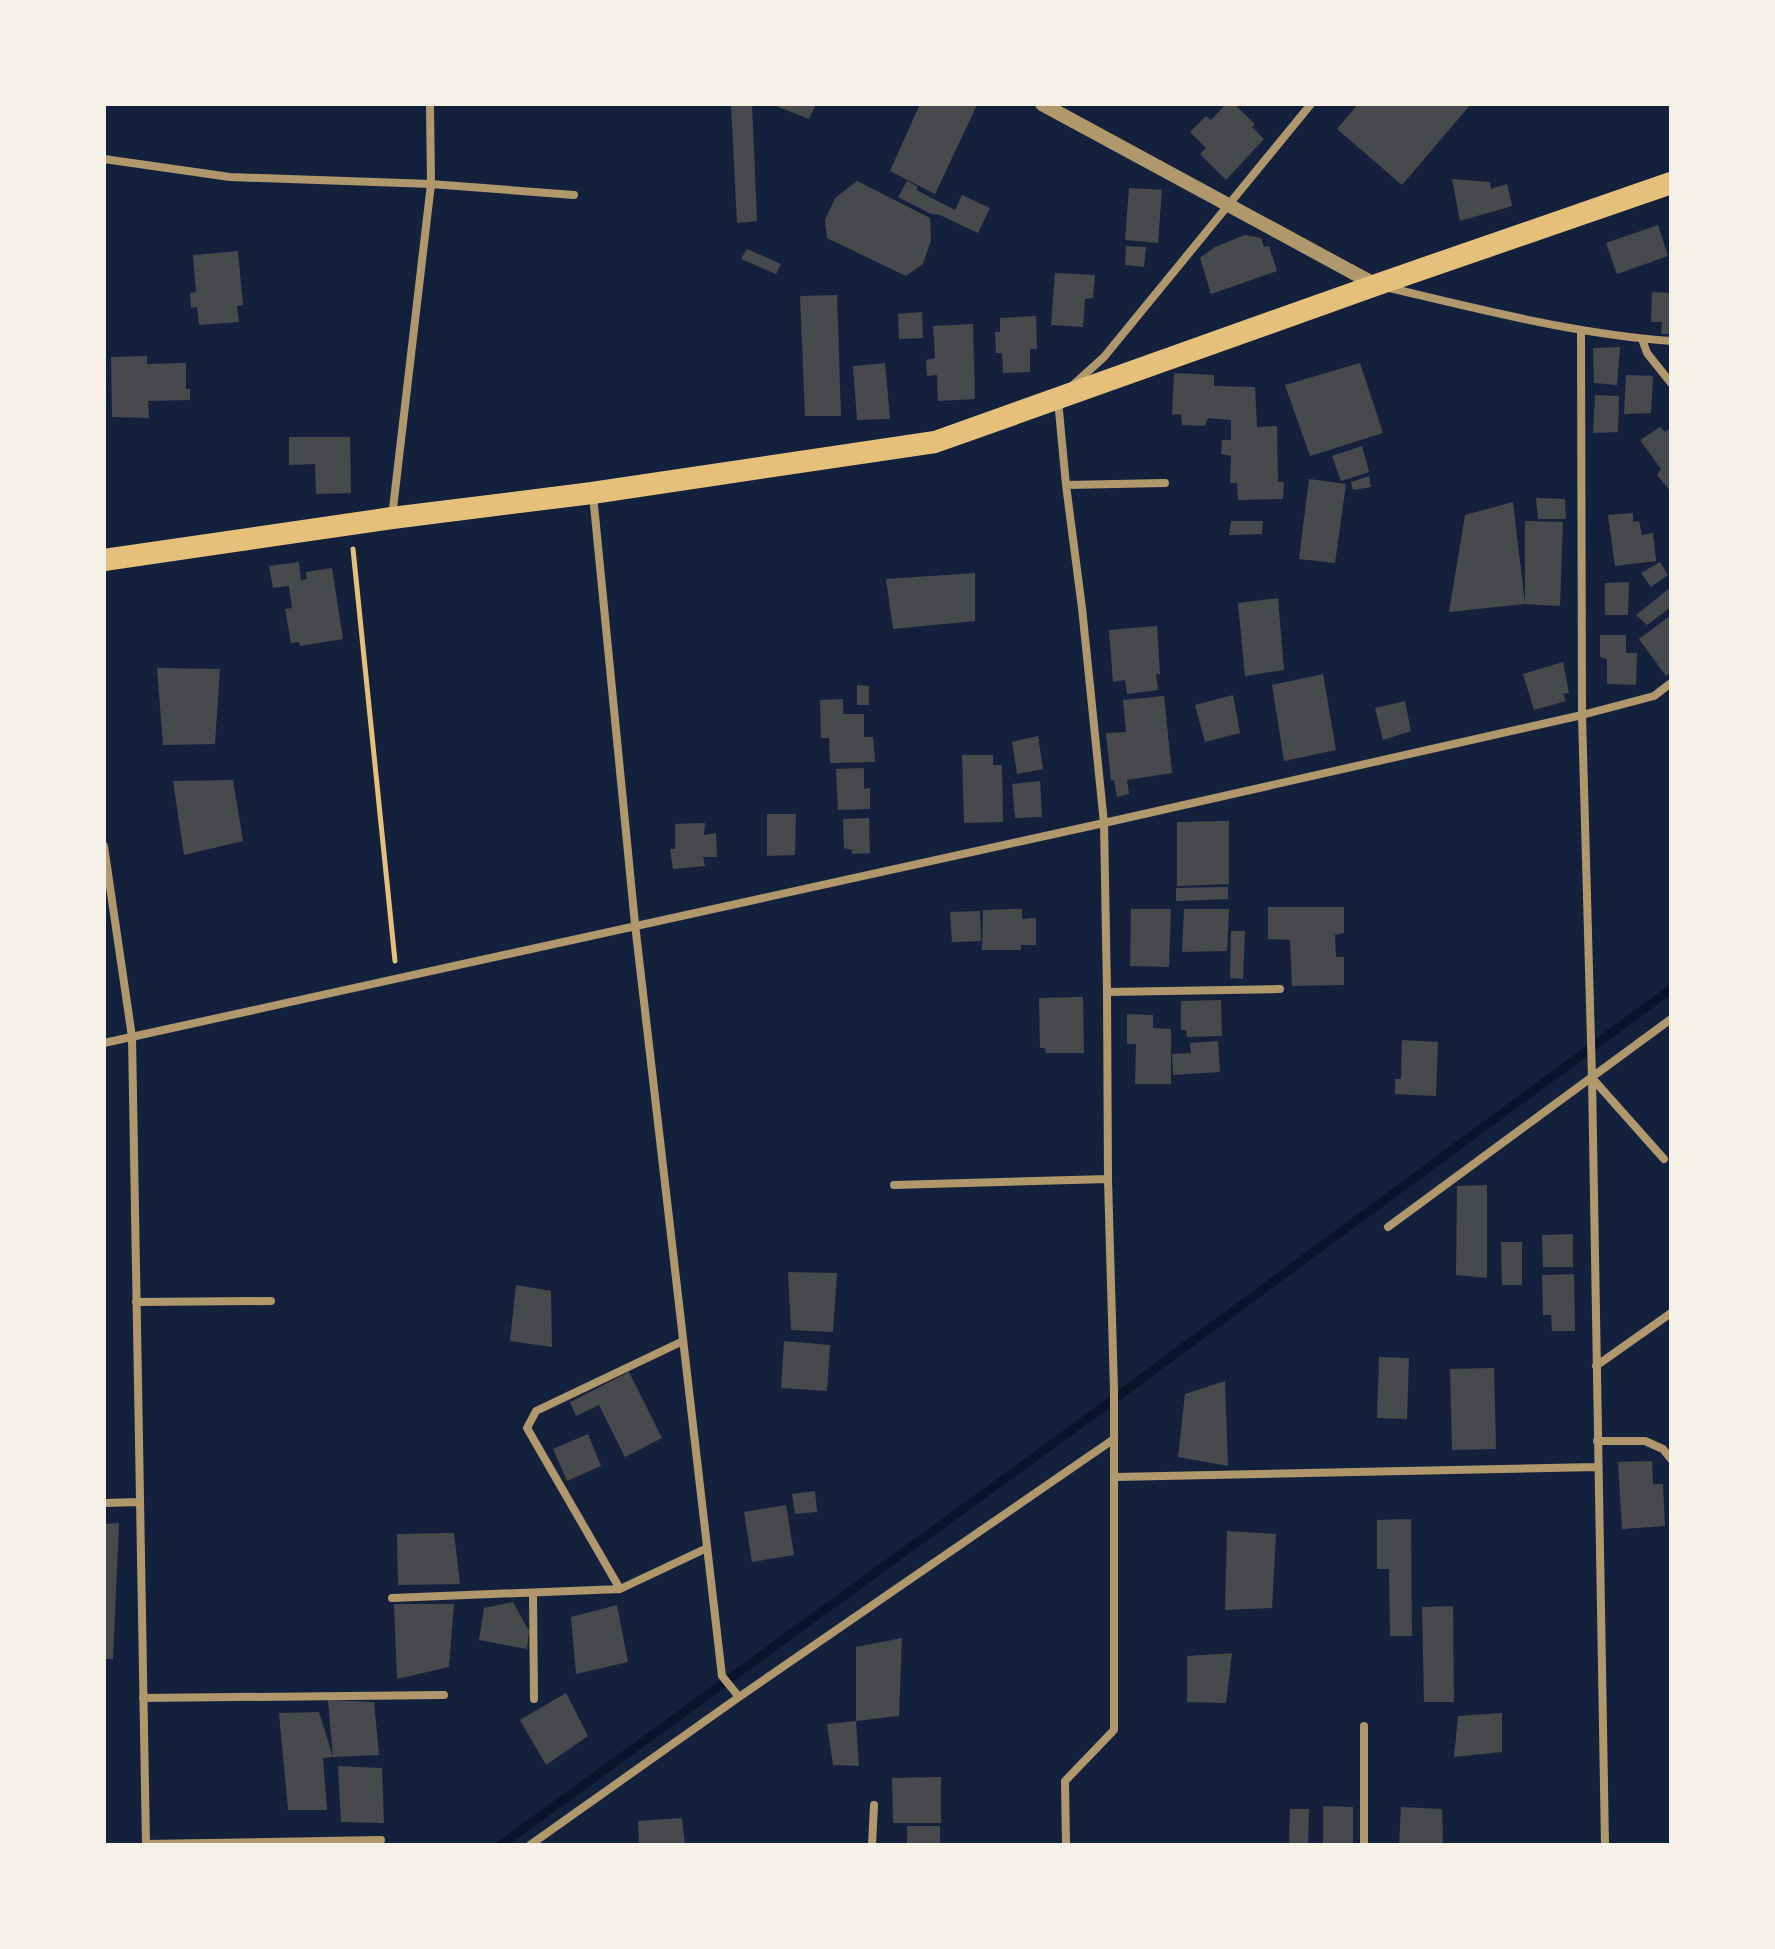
<svg xmlns="http://www.w3.org/2000/svg" width="1775" height="1949" font-family="'Zilla Slab',serif">
  <style>
    .lines { fill: none; stroke-linecap: round; stroke-linejoin: round }
    .stream { stroke: #0b132b; stroke-width: 9 }
    .building { fill: #48494c }
    .path { stroke: #e5c07b; stroke-width: 5 }
    .minor { stroke: #b1986c; stroke-width: 8 }
    .tertiary { stroke: #b1986c; stroke-width: 14 }
    .trunk { stroke: #e5c07b; stroke-width: 22 }
  </style>
  <rect width="100%" height="100%" fill="#14213d"/>
  <g class="lines">
    <path class="stream" d="M501,1845L1095,1413L1671,989"/>
  </g>
  <path class="building" d="M731,104H752L757,221L737,223Z
    M771,104H816L809,119Z
    M920,104L977,105L935,194L890,171Z
    M1226,104H1234L1255,124L1252,127L1264,139L1226,180L1200,154L1206,148L1190,132L1206,116L1211,120Z
    M1358,104H1471L1402,185L1337,129Z
    M1452,179L1490,182L1491,189L1507,184L1512,206L1460,221Z
    M857,181L930,218L931,240L923,264L906,276L827,238L825,220L835,198Z
    M907,181L918,187L916,190L955,210L962,195L990,208L978,233L940,215L931,214L898,197Z
    M1129,188L1162,190L1158,243L1125,240Z
    M1658,225L1668,256L1617,274L1606,243Z
    M1245,235L1261,238L1264,247L1269,246L1277,271L1211,294L1200,258L1215,247Z
    M1126,246L1146,247L1144,267L1125,265Z
    M747,249L781,264L776,274L741,259Z
    M238,251L243,305L237,306L239,322L199,325L197,307L191,308L190,293L196,292L193,255Z
    M1055,273L1095,275L1093,298L1085,299L1083,327L1051,325Z
    M1652,292L1671,293V334H1661L1662,322H1651Z
    M837,295L841,416H805L800,296Z
    M922,312L923,338L899,339L898,314Z
    M1036,316L1037,349H1030V372L1003,373L1002,353H996L995,332H1000V318Z
    M973,324L975,399L938,401L937,375L927,376L926,360L935,358L933,326Z
    M1620,347L1617,385L1594,383L1593,348Z
    M147,356V364L186,363V389H190V400L148,401L149,418L112,417L111,357Z
    M885,363L890,419L857,420L853,366Z
    M1360,363L1383,433L1310,456L1285,385Z
    M1174,373L1214,375V386L1255,387L1257,427L1277,426L1278,482H1284L1283,499L1238,500L1237,483H1230L1231,456L1221,454L1222,440H1231V420L1208,418L1205,426L1182,425L1181,414L1172,415Z
    M1626,375L1653,376L1651,413L1624,414Z
    M1595,395L1619,396L1618,432L1593,433Z
    M1660,427L1665,432L1671,428V492L1657,475L1661,469L1640,440Z
    M289,437H350L351,493L316,494L315,464L289,465Z
    M1362,446L1369,472L1341,481L1332,456Z
    M1369,476L1371,487L1353,490L1351,482Z
    M1309,479L1346,484L1335,563L1299,559Z
    M1536,498L1565,499L1566,519H1538Z
    M1513,502L1525,604V521L1563,522L1560,606L1525,604L1449,612L1465,515Z
    M1633,513V522L1639,521L1642,535L1653,533L1656,561L1615,566L1608,515Z
    M1231,521H1263L1262,534L1229,535Z
    M299,562L301,580L307,579L306,572L332,568L343,639L300,646L299,642L291,643L285,609L292,608L289,586L273,588L269,566Z
    M1660,562L1668,575L1651,587L1641,573Z
    M975,573V621L893,629L886,579Z
    M1629,582L1628,615H1605V583Z
    M1671,587V607L1647,625L1636,615Z
    M1278,598L1284,670L1245,676L1238,603Z
    M1671,615V672L1666,676L1639,639Z
    M1157,626L1160,674H1156L1158,690L1127,694L1125,680L1113,682L1109,630Z
    M1600,635H1626V653H1637L1636,685L1607,684V659L1600,657Z
    M1563,662L1569,693L1563,694L1566,701L1534,710L1523,674Z
    M157,668L220,669L215,744L163,745Z
    M1323,674L1336,750L1284,761L1272,685Z
    M857,685L869,686V705H857Z
    M1233,695L1240,733L1205,742L1195,705Z
    M1164,696L1172,773L1127,780L1129,794L1117,797L1114,780L1111,781L1106,733L1126,732L1123,700Z
    M843,699V714H864V737H873L875,762L830,763L829,738H821L820,700Z
    M1405,701L1411,731L1383,740L1375,708Z
    M1038,736L1043,769L1017,774L1012,742Z
    M962,755H993V765H1002L1003,822L964,823Z
    M864,768V789L870,788V809L838,810L836,769Z
    M233,780L243,841L184,855L173,781Z
    M1040,781L1042,817L1015,818L1012,784Z
    M767,814H796L795,855L767,856Z
    M869,818L870,853L852,854V850L844,848L843,819Z
    M1229,821V884L1177,886V822Z
    M705,823L704,835L716,833L717,857H703L705,866L673,869L670,849H675V824Z
    M1228,887V899L1176,901V888Z
    M1268,907H1344V933L1335,935L1336,957H1344V985L1292,986L1290,940L1268,939Z
    M1022,909V919L1036,918V945H1021V950H982L983,910Z
    M1131,909H1171L1169,967L1130,966Z
    M1184,909H1229L1227,951L1182,952Z
    M980,911L981,941L952,942L950,912Z
    M1231,931H1245L1243,979L1230,978Z
    M1083,997L1084,1053H1046L1045,1048H1040L1039,998Z
    M1221,1000L1222,1036L1187,1037L1186,1030H1181V1001Z
    M1127,1014L1153,1015V1028L1171,1029V1084H1135L1136,1044H1127Z
    M1402,1040L1438,1042L1436,1096L1395,1094V1079H1401Z
    M1218,1041L1220,1072L1173,1075L1172,1054L1191,1053L1190,1043Z
    M1487,1185V1278L1456,1275L1457,1186Z
    M1573,1234V1267H1543L1542,1235Z
    M1501,1242H1522V1285H1502Z
    M788,1272L837,1273L833,1332L791,1330Z
    M1574,1274L1575,1331H1552L1551,1315H1543L1542,1275Z
    M516,1285L551,1291L552,1347L510,1341Z
    M784,1341L830,1345L827,1391L781,1388Z
    M1379,1357L1409,1358L1407,1419L1377,1418Z
    M1494,1368L1496,1449L1452,1450L1450,1369Z
    M629,1372L662,1438L625,1457L599,1405L576,1416L570,1402Z
    M1225,1381L1228,1466L1178,1457L1185,1394Z
    M588,1434L601,1466L567,1481L553,1449Z
    M1652,1461L1653,1484H1663L1665,1526L1622,1529L1618,1462Z
    M815,1491L817,1512L795,1514L792,1494Z
    M786,1505L794,1555L752,1562L744,1512Z
    M1411,1519L1412,1636H1390L1389,1569H1377V1520Z
    M119,1523L113,1659H104V1524Z
    M1227,1531L1276,1534L1272,1608L1225,1610Z
    M454,1533L460,1584L398,1585L397,1534Z
    M513,1602L529,1631L527,1649L479,1640L484,1608Z
    M394,1604H454L449,1667L397,1679Z
    M617,1605L628,1662L576,1674L571,1617Z
    M1453,1606L1454,1702H1424L1422,1607Z
    M902,1638L899,1716L856,1721V1647Z
    M1232,1653L1226,1703L1187,1702V1656Z
    M566,1693L588,1736L546,1765L520,1720Z
    M328,1700L374,1702L379,1755L333,1757Z
    M319,1712L333,1757L323,1758L327,1810H288L279,1713Z
    M1502,1713V1752L1454,1757L1458,1716Z
    M856,1721L859,1766L833,1765L827,1724Z
    M338,1766L382,1768L384,1823L341,1822Z
    M941,1777V1823H893L892,1778Z
    M1323,1806L1353,1807V1845H1323Z
    M1401,1807L1442,1809L1443,1844L1399,1845Z
    M1290,1809H1309L1308,1845H1289Z
    M682,1818L685,1845H639L638,1821Z
    M907,1826H940V1845H907Z"/>
  <g class="lines">
    <path class="path" d="M353,549L395,961"/>
    <path class="minor" d="M104,159L230,177L431,184L574,195
      M1385,287C1479,309 1574,334 1671,341
      M1581,330L1582,715L1592,1078L1605,1845
      M1642,339L1647,353L1671,383
      M1073,385L1104,357L1311,104
      M1058,400L1066,485L1082,608L1104,823L1107,992L1108,1179L1114,1390V1730L1065,1781L1066,1845
      M1066,485L1165,483
      M593,495L635,924L722,1676L739,1697
      M392,517L431,184L430,104
      M104,846L132,1037L146,1845
      M1107,992L1280,989
      M104,1043L1104,823L1582,715L1654,696L1671,683
      M1592,1078L1664,1159
      M894,1185L1108,1179
      M1388,1227L1671,1019
      M136,1302L271,1301
      M1596,1366L1671,1313
      M1597,1441H1645L1663,1449L1671,1459
      M1115,1477L1597,1467
      M104,1503L140,1502
      M620,1589L527,1428L536,1411L683,1341
      M533,1593L534,1699
      M392,1598L620,1589L707,1548
      M143,1698L444,1695
      M1364,1726V1845
      M146,1844L381,1840
      M530,1845L739,1697L1114,1439
      M872,1845L874,1805"/>
    <path class="tertiary" d="M1042,104L1376,285"/>
    <path class="trunk" d="M104,560L392,518L592,493L935,442L1376,285L1671,183"/>
  </g>
  <rect width="1775" height="1949" fill="none" stroke="#f6f1e7" stroke-width="212"/>
</svg>
